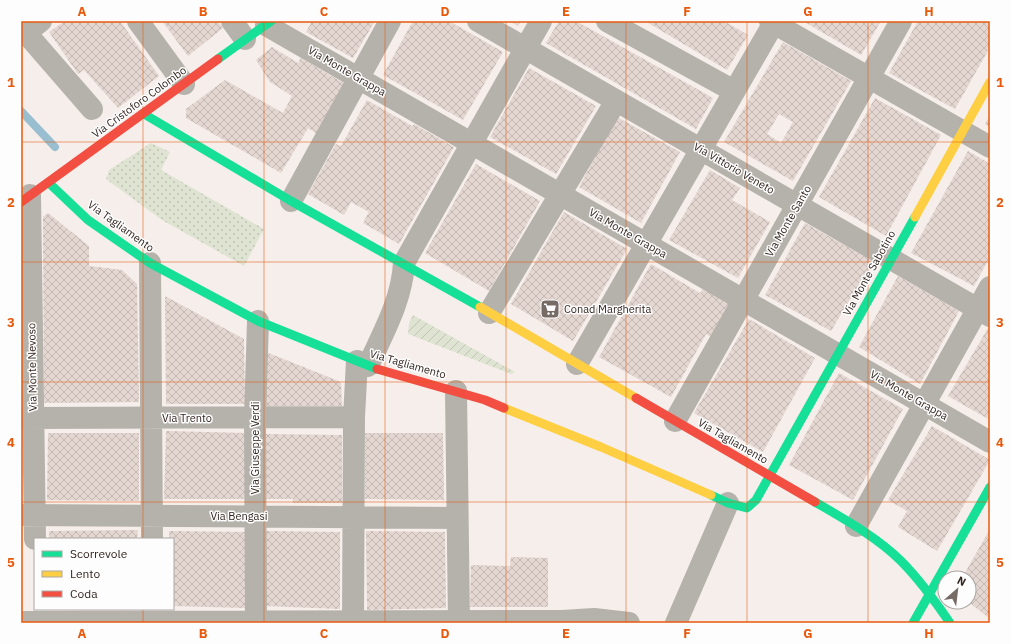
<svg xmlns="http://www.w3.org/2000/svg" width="1011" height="644" font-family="'IBM Plex Sans',sans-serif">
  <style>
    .park { fill: url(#park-dots) }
    .garden { fill: url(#garden-furrows) }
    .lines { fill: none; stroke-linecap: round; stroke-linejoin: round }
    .stream { stroke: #99bed0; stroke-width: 8 }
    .building { fill: url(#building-cross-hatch); fill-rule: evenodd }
    .street { stroke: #b5b2ab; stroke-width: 22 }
    .fast { stroke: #16e098; stroke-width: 9 }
    .slow { stroke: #ffcf43; stroke-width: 9 }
    .jam { stroke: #f24e42; stroke-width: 9 }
    .grid { fill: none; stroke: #e8590c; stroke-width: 1; stroke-opacity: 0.55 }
    .labels { text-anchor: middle; stroke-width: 3; stroke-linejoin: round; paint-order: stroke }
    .street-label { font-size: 11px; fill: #32251f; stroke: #fdfdfd }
    .poi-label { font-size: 11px; fill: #32251f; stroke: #fdfdfd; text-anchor: start }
    .neatline { fill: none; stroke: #e8590c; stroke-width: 1.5 }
    .grid-label { font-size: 13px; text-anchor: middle; font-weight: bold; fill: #e8590c }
  </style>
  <defs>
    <pattern id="park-dots" width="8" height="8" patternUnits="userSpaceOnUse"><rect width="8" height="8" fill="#dee4d1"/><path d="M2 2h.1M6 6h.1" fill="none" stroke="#bfc3b3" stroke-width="1.8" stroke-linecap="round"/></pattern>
    <pattern id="garden-furrows" width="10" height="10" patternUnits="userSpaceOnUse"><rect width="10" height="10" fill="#dee4d1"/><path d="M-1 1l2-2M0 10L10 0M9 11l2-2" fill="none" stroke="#bfc3b3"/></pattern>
    <pattern id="building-cross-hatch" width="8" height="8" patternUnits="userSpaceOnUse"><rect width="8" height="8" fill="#e4d6d0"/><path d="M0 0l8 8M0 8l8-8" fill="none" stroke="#c4b8b2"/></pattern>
  </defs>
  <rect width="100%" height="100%" fill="#f6eeeb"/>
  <path class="park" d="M151,143L170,152L161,170L264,229L244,266L162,220L106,179L109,170Z"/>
  <path class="garden" d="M413,315L515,372L511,374L408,334L409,323Z"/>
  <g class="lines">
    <path class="stream" d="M21,111L55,147"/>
  </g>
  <path class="building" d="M65,21H120L159,76L118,108L84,70L78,74L49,32Z
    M162,21H218L223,28L188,56Z
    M312,21H375L353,58L306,32Z
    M413,21H449L503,52L463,120L383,75Z
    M509,21H521L518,26Z
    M559,21H576L713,98L696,129L546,43Z
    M645,21H724L748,35L727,70Z
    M803,21H881L861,55Z
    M918,21H990V47L955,109L889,73Z
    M783,42L851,81L793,181L724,142ZM779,114L793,122L781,143L767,134Z
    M272,47L298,63L301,58L345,84L316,133L308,128L281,173L186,118V109L225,80L283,113L292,96L270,82L256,60Z
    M529,68L596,106L556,174L490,137Z
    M875,98L941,135L886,236L819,197Z
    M367,100L412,126L414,124L454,147L399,244L363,223L369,212L351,202L344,215L308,194L336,144L341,146Z
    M990,115V127L985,124Z
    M617,117L680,152L641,223L579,187Z
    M968,151L990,164V257L974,286L911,253Z
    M476,164L540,201L489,291L425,253Z
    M710,170L740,188L732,200L770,222L738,278L669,240Z
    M564,212L627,249L573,341L511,304Z
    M48,213L89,246V266L122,270L137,284L139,402L44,403L43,217Z
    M805,223L873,261L831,331L765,295Z
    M651,264L700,293L703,289L729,304L711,337L706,334L671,397L599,357Z
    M898,276L959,311L920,384L859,347Z
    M165,296L244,339L245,404H166Z
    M749,319L815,358L763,452L694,413Z
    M988,328L990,329V420L948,396Z
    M266,352L341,382L342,406H266Z
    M839,373L903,409L853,500L789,465Z
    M932,426L990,460L937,551L898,527L907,511L888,500Z
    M166,431L246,433L245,499H164Z
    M48,433H139V501L47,500Z
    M365,433H443L444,500L365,499Z
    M266,434L342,435V503H293V499H265Z
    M990,529V619L969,602V578H962Z
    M138,530L137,539H49V531Z
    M169,531L246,532L245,608L173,606V539H169Z
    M266,531L340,532V609L265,606Z
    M366,531L445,532L446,608L367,610Z
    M511,557L548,558V607H470L471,565L510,566Z"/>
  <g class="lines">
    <path class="street" d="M41,21L26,33L92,109
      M138,21L184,84
      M232,21L245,39
      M478,21L990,316
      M607,21L734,91
      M770,21L990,147
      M266,25L990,442
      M30,195L35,539
      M291,201L390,21
      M150,263L152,539
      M489,313L616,101
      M577,364L775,21
      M368,366C383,333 402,300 404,263L541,21
      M456,391L459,623
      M21,418L354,417
      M675,421L901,21
      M21,515L457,518
      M856,526L990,287
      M21,622L562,621L594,619L629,623
      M256,623L255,417L258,321
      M353,623L354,417L357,361
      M676,623L728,503"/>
    <path class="fast" d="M218,59L271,21
      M144,114L291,201L480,307
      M49,183L88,220L150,263L258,321L377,369
      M711,495L728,503L747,508L756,500L915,217
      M815,502C844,519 877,537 901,561C920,580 935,601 950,623
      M913,623L990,487"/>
    <path class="slow" d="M915,217L990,82
      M480,307L636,398
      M504,408L601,447L711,495"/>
    <path class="jam" d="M21,202L218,59
      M377,369L485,400L504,408
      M636,398L815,502"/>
  </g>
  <path class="grid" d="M143,21V539M264,21V623M385,21V623M506,21V623M626,21V623M747,21V623M868,21V623M21,142H990M21,262H990M21,382H990M21,502H990M143,609V623"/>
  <defs>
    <symbol id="supermarket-square" viewBox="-11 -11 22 22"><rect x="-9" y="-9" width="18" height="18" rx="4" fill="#776b66" stroke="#fdfdfd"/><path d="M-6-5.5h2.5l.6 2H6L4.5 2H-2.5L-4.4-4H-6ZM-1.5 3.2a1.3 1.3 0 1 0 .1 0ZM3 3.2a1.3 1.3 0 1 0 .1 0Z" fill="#fff"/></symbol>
  </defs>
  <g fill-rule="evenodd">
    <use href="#supermarket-square" x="539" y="298" width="22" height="22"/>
  </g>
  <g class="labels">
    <g class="street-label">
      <text transform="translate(347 71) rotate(30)" y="4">Via Monte Grappa</text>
      <text transform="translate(139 102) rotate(-36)" y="4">Via Cristoforo Colombo</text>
      <text transform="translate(734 168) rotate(30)" y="4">Via Vittorio Veneto</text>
      <text transform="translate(788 221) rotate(-60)" y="4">Via Monte Santo</text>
      <text transform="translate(121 226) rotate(36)" y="4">Via Tagliamento</text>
      <text transform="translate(628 233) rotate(30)" y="4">Via Monte Grappa</text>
      <text transform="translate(869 273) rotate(-61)" y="4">Via Monte Sabotino</text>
      <text transform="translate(408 364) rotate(16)" y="4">Via Tagliamento</text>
      <text transform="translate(32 367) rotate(-91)" y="4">Via Monte Nevoso</text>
      <text transform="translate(909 395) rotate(30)" y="4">Via Monte Grappa</text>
      <text x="187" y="422">Via Trento</text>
      <text transform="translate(733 441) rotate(30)" y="4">Via Tagliamento</text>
      <text transform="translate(255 448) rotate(-90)" y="4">Via Giuseppe Verdi</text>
      <text x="239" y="520">Via Bengasi</text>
    </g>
    <g class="poi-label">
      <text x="564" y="313">Conad Margherita</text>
    </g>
  </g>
  <rect width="1011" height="644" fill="none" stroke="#fdfdfd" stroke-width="44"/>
  <rect x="34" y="538" width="140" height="72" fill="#fdfdfd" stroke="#aca7a4"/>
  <rect x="42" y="551" width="20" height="6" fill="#16e098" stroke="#aca7a4"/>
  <text x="70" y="558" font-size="12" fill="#32251f">Scorrevole</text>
  <rect x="42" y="571" width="20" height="6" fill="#ffcf43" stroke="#aca7a4"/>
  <text x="70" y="578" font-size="12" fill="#32251f">Lento</text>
  <rect x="42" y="591" width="20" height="6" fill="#f24e42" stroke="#aca7a4"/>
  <text x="70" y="598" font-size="12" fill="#32251f">Coda</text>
  <g transform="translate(957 590) rotate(28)"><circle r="19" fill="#fdfdfd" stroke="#aca7a4"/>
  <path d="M0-3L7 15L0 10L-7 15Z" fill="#776b66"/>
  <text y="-6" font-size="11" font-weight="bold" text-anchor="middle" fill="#32251f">N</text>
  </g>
  <rect x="22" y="22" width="967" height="600" class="neatline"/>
  <g class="grid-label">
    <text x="82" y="16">A</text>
    <text x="203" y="16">B</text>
    <text x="324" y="16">C</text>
    <text x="445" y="16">D</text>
    <text x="566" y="16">E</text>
    <text x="687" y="16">F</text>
    <text x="808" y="16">G</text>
    <text x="929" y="16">H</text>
    <text x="11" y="87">1</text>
    <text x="1000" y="87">1</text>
    <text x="11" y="207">2</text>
    <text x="1000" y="207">2</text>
    <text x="11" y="327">3</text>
    <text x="1000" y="327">3</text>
    <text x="11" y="447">4</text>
    <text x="1000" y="447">4</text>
    <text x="11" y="567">5</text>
    <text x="1000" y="567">5</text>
    <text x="82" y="638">A</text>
    <text x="203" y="638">B</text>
    <text x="324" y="638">C</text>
    <text x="445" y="638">D</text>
    <text x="566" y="638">E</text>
    <text x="687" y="638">F</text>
    <text x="808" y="638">G</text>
    <text x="929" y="638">H</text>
  </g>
</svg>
